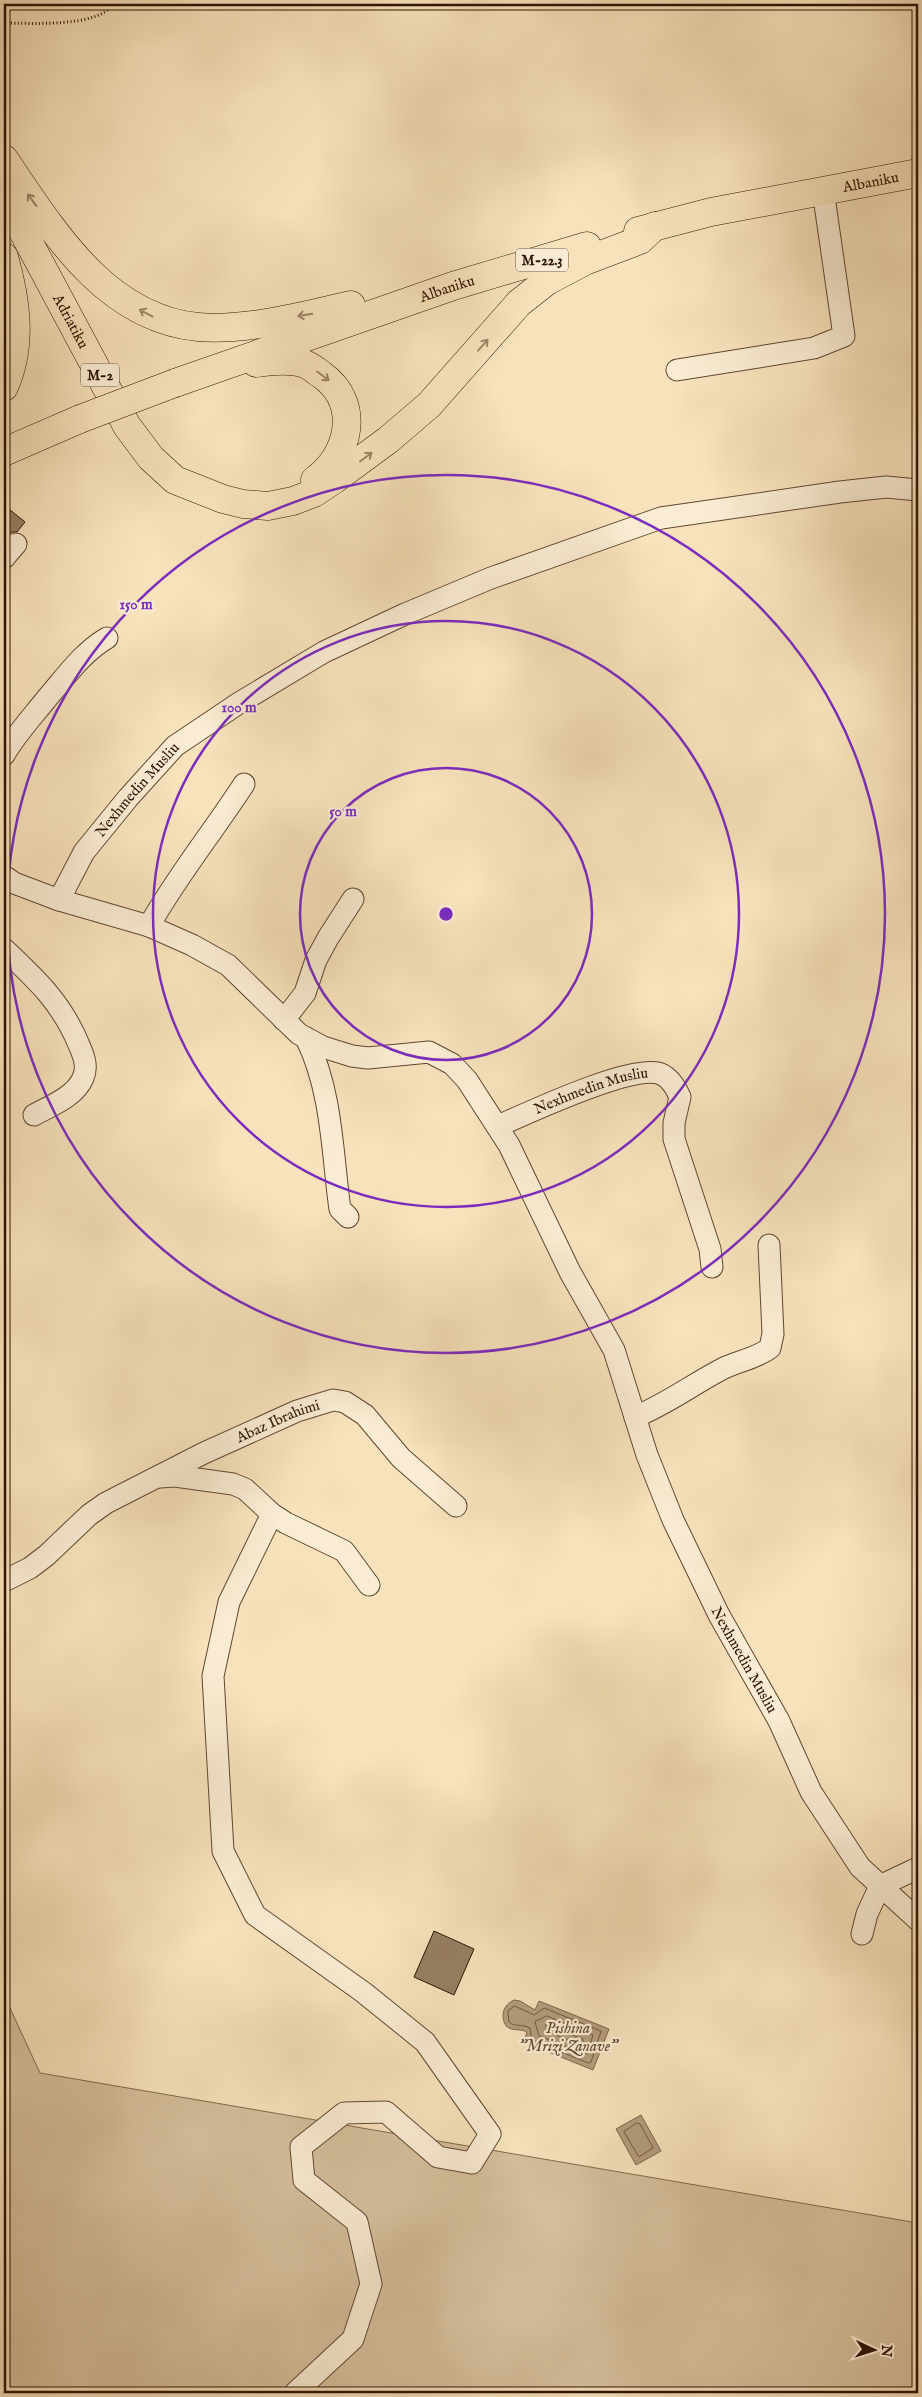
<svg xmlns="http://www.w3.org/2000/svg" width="922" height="2397" font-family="'IM FELL English',serif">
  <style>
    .green { fill: #d5bf9c; stroke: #82694f }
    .water { fill: #b39c7c; stroke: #7e654b }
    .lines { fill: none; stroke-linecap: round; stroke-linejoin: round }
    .shore { stroke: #70583f; stroke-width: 1 }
    .building { fill: #977f62; stroke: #2e1302 }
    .street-casing { stroke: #604730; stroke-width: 23 }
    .primary-casing { stroke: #2e1302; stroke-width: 29 }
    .path { stroke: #2e1302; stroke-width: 3; stroke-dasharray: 1 2.5; stroke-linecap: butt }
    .street { stroke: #faecd3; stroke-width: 21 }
    .primary { stroke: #f7e2bb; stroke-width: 28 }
    .primary-bridge-casing { stroke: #2e1302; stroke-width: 29; stroke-linecap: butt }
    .primary-bridge { stroke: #f7e2bb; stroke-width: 28 }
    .oneway { stroke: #9d8568 }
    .ring { fill: none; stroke: #7b2cbf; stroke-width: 2.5 }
    .labels { text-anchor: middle; stroke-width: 4.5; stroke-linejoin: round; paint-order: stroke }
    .shield { fill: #faecd3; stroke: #6b5441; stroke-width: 1 }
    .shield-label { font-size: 14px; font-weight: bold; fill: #2e1302 }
    .street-label { font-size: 15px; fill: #2e1302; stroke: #faecd3 }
    .water-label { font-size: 16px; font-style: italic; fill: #634a33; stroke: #faecd3 }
    .centre { fill: #7b2cbf; stroke: #faecd3; stroke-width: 2.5 }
    .ring-label { font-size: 15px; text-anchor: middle; font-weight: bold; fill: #7b2cbf; stroke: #faecd3; stroke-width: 4.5; stroke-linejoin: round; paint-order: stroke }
  </style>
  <rect width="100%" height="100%" fill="#f7e2bb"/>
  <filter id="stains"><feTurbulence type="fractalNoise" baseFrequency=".004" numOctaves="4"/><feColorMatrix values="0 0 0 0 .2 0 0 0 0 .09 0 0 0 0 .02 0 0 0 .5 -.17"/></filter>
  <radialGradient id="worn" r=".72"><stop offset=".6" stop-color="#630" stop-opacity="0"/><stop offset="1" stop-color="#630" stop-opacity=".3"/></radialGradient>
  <path class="green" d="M4,1995L40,2073L918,2223V2393H4Z"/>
  <path class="water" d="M514,2000L520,2001L535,2010L539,2001L609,2029L593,2070L524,2042L527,2032C520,2028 513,2032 506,2026C500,2016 503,2005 514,2000Z
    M641,2115L661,2151L636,2165L616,2129Z"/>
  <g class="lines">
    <path class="shore" d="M515,2006L534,2015L544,2008L601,2031L591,2062L588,2063L532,2040L530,2028C523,2024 514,2027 509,2022L508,2011Z
      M547,2016L593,2035L587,2054L539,2036L535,2022Z
      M546,2025L583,2039V2043L580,2045L547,2031Z
      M637,2123L640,2124L653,2148L639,2157L624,2132Z"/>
  </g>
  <path class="building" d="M4,505L25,522L17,532H11L4,539Z
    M434,1931L474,1949L454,1995L414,1977Z"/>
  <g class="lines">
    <defs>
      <g id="street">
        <path d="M677,370L814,348L844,336L823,190"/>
        <path d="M4,558L16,544"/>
        <path d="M4,755C16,734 33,716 48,697C66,676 83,652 107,638"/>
        <path id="s1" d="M4,876L14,883L59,900L149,926L192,945L228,965L299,1034L323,1047L352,1056L368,1058L429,1052L452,1064L467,1080L509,1145L570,1272L614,1350L647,1455L673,1520L719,1615L779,1721L811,1792L860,1867L918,1920"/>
        <path id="s2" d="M59,900L84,852L128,798L175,746L239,703L324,652L405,614L491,578L661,518L840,492L886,487L918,490"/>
        <path d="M149,926C177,876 213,832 244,784"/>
        <path d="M4,949C36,979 62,1003 79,1045C84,1056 88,1067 83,1078C75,1097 50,1106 34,1115"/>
        <path d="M284,1020L305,993L316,960L328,938L353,899"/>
        <path d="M306,1038C331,1089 332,1146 339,1202L340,1209L348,1217"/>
        <path id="s3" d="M498,1126C528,1113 633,1063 661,1074C670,1078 676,1088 680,1097L674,1123V1139L710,1249L712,1267"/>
        <path d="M635,1417C667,1404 693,1384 724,1368C739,1361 757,1358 770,1348L773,1334L769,1245"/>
        <path d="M160,1477L175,1476L233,1484L245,1489L272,1514L286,1523L344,1551L369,1585"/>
        <path d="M272,1514L229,1602L213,1676L223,1851L255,1915L363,1992L425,2042L490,2134L472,2163L438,2157L386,2112L344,2113L301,2147L304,2180L357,2222L371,2284L353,2339L295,2393"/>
        <path id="s4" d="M4,1581L30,1568L47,1555L89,1515L106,1503L204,1453L297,1411L333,1400L345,1402L365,1415L401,1458L456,1506"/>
        <path d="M862,1934L867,1914L880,1886L918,1868"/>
      </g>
      <g id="primary">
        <path d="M4,159C52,229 104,318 198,327C248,331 303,316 351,305"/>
        <path id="s5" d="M4,196L127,426L151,458L175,480L223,499L243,504L268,506L293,501L314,493L335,479L388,440L429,405L519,303L547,281L585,261L640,240L655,226"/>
        <path id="s6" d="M638,231L711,212L918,173"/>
        <path d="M4,257C16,299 23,345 4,387"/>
        <path d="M256,363C271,361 288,359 302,363C310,365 316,371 322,375C361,403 350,455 315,480"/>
        <path id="s7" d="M175,383L453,286L587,246"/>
        <path d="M4,452L80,419"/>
      </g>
    </defs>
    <use href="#street" class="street-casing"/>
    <use href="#primary" class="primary-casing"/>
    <path class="path" d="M4,23C32,23 96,28 114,4"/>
    <use href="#street" class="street"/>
    <use href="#primary" class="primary"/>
    <defs>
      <path id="primary-bridge" d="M80,419L175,383"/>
    </defs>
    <use href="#primary-bridge" class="primary-bridge-casing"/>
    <use href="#primary-bridge" class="primary-bridge"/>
  </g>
  <defs><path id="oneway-shaft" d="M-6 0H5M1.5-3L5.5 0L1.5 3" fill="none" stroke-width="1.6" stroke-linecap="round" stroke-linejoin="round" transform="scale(1.25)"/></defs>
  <g class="oneway">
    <use href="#oneway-shaft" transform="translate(32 200) rotate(-126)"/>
    <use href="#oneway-shaft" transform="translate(146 313) rotate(-152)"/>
    <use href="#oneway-shaft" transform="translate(305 315) rotate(170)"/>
    <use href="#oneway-shaft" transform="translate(483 345) rotate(-49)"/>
    <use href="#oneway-shaft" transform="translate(323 376) rotate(37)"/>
    <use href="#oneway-shaft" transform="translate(366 457) rotate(-37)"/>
  </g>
  <g class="ring">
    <circle cx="446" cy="914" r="146"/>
    <circle cx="446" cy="914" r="293"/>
    <circle cx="446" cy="914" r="439"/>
  </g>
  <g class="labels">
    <g class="shield">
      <rect x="516" y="248.5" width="52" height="23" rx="4"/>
      <rect x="81" y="363.5" width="38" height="23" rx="4"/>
    </g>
    <g class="shield-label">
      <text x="542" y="265">M-22.3</text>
      <text x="100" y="380">M-2</text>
    </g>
    <g class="street-label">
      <text dy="5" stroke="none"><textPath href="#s6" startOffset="238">Albaniku</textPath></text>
      <text dy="5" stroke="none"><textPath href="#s7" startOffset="288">Albaniku</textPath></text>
      <text dy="5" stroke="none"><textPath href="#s5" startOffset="142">Adriatiku</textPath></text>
      <text dy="5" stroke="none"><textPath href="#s2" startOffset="136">Nexhmedin Musliu</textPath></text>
      <text dy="5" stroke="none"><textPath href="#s3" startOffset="100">Nexhmedin Musliu</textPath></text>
      <text dy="5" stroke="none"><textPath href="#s4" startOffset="320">Abaz Ibrahimi</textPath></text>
      <text dy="5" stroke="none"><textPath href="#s1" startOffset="1169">Nexhmedin Musliu</textPath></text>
    </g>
    <g class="water-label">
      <text x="568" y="2033">Pishina<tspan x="568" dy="18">"Mrizi Zanave"</tspan></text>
    </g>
  </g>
  <circle cx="446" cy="914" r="8" class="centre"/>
  <g class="ring-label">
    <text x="136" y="609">150 m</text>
    <text x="239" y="712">100 m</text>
    <text x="343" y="816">50 m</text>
  </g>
  <rect width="922" height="2397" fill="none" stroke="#f7e2bb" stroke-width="20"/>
  <rect x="5" y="5" width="912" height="2387" fill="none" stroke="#2e1302" stroke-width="2.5"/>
  <rect x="10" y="10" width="902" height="2377" fill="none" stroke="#2e1302"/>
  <g transform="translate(874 2350) rotate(94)" stroke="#faecd3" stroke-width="4" paint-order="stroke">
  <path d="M0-4L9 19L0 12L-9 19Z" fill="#2e1302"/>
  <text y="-8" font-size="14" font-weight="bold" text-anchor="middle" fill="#2e1302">N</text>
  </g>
  <rect width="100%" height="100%" filter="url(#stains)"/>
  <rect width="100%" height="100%" fill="url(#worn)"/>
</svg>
